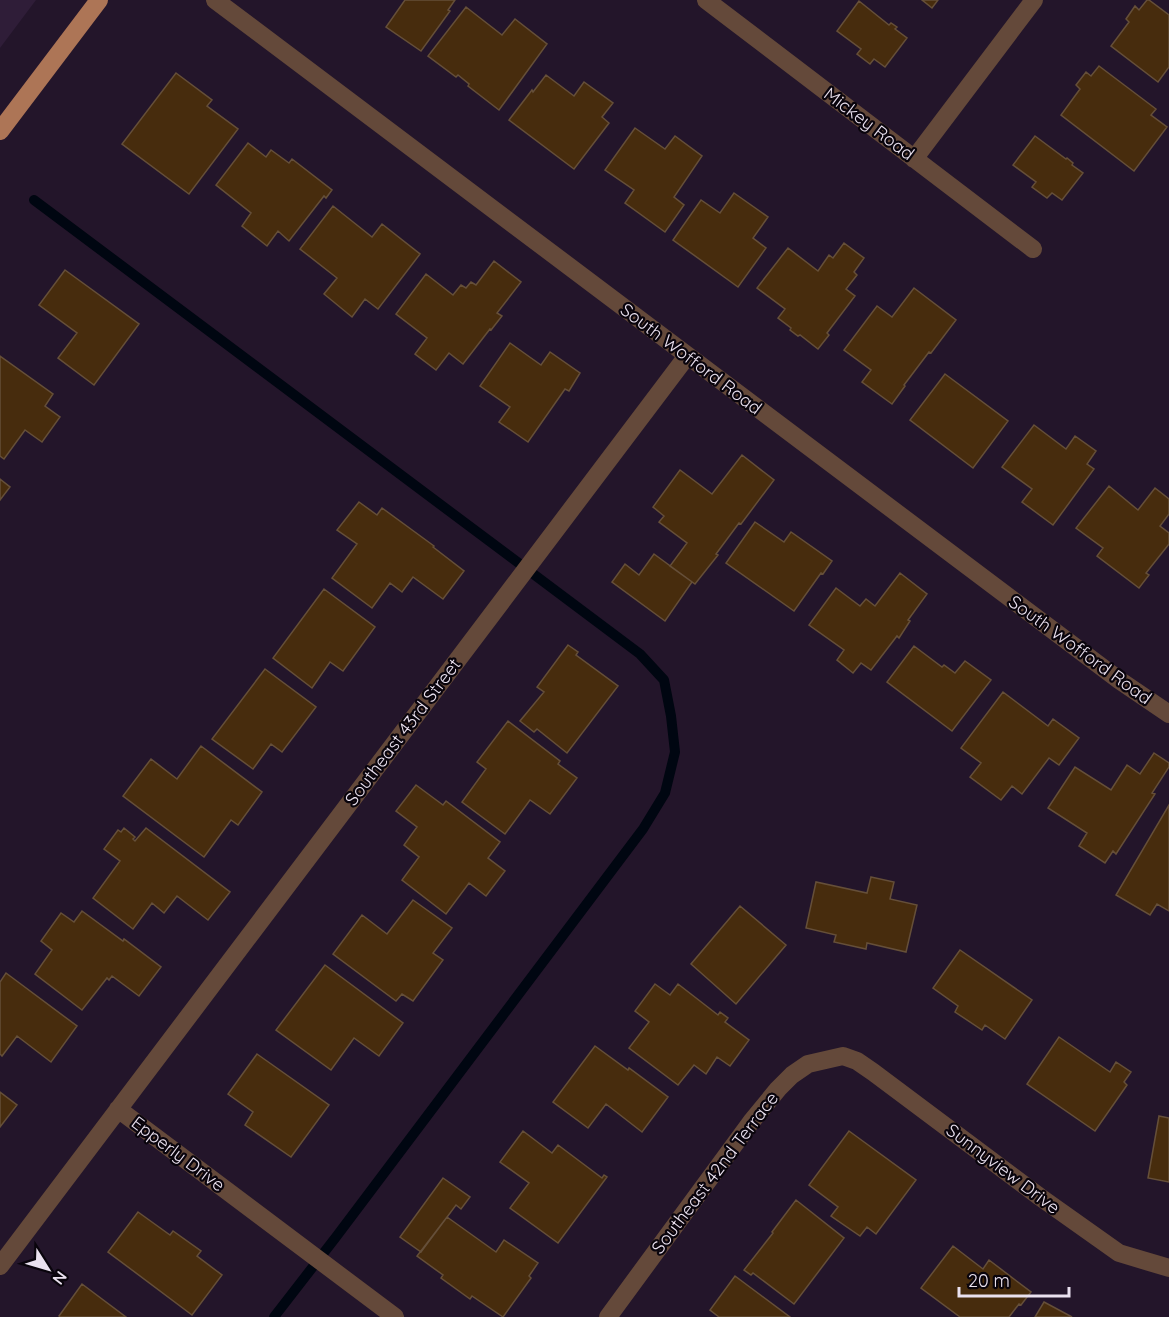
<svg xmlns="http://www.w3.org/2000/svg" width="1169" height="1317" font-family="Quicksand,sans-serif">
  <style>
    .built { fill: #2f1d38 }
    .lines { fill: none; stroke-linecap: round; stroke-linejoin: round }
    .stream { stroke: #000611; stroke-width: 10 }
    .building { fill: #472c0d; stroke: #654f39; stroke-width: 1.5 }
    .minor { stroke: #64493a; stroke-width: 18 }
    .major { stroke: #ad7556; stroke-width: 18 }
    .labels { text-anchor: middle; stroke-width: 4.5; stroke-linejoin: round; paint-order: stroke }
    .street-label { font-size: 18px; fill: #eae1ef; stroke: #09040c }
  </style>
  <rect width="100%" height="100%" fill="#23152a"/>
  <path class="built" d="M0,0H36L0,48Z"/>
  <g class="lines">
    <path class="stream" d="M34,200L640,654L664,680L671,716L675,752L665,793L643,829L336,1237L274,1317"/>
  </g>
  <path class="building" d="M405,0H455L448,10L450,11L421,51L386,27Z
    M922,0H938L932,8Z
    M1147,0H1149L1169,15V67L1158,82L1111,46L1129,22L1126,19L1135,6L1139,10Z
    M859,1L889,25L891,23L897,27L895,29L907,38L885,67L874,59L870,64L857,54L861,49L837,31Z
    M466,7L502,35L515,19L547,44L499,110L468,86L469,84L458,75L456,77L428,56Z
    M1099,66L1156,109L1151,115L1167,127L1134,171L1061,115L1080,89L1076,85L1086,72L1091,76Z
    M176,73L212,100L207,106L238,129L189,194L122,144Z
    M546,75L574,96L584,82L613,103L602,117L609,123L574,169L509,120L532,90L533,92Z
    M635,128L665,149L675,136L702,156L674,197L684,205L665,232L625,203L634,190L605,170Z
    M1035,136L1066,159L1067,158L1073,163L1072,165L1083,173L1062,200L1052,193L1047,198L1032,187L1036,182L1013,165Z
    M248,143L266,157L271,150L289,163L292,159L332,190L326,198L324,196L289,241L278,231L267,246L242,226L251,213L216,185Z
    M734,193L768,217L753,238L766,248L738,287L673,240L701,200L720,213Z
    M333,206L372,237L382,224L420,254L378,309L365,299L352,317L324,294L337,278L300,249Z
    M844,243L864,258L854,272L857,275L846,289L855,296L827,333L829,335L818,349L800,335L798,336L790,330L791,328L778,318L785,309L757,288L788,248L818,271L829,255L833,258Z
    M494,261L521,282L497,313L502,316L491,330L490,329L463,364L449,353L436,370L415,354L427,338L396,314L426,274L453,295L461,285L466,288L471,282L476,285Z
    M65,270L139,324L94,385L58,358L77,333L39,305Z
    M914,288L956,320L931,353L929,352L904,385L905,386L892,404L862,382L871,370L844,350L877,306L892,317Z
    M510,343L541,365L550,352L580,373L569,391L565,389L528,442L499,422L510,407L480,386Z
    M0,356L53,394L45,406L60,417L42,442L25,430L4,459L0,456Z
    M945,374L1008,421L973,468L910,420Z
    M1034,425L1066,449L1075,436L1096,451L1087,464L1094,469L1053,525L1022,502L1032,489L1002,467Z
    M742,455L774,480L741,524L739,523L716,554L718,555L695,584L670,566L687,543L659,522L664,516L653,507L680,470L712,494Z
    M0,479L10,487L0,500Z
    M1109,486L1138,510L1155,488L1169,499V514L1160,526L1169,533V544L1146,573L1149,575L1139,588L1097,556L1103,548L1076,528Z
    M359,502L377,515L382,508L434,546L433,547L464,571L443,599L413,577L402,592L390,583L372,608L332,578L357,544L337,530Z
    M755,522L784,542L791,532L832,561L823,574L821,573L794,611L726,563Z
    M654,554L692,582L665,621L612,582L625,564L639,575Z
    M900,573L927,594L908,620L910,621L899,638L897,636L871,670L861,663L853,673L837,660L844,650L809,625L836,588L860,606L866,599L875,606Z
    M324,589L375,627L343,671L330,662L312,688L273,658Z
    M568,645L578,652L576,655L618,686L567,753L537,729L534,732L520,721L544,692L537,687Z
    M914,646L942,667L944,665L955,673L965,661L991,680L952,731L887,682Z
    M265,669L316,707L282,752L271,744L253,769L212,739Z
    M1003,692L1048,726L1053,719L1079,738L1059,765L1049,758L1022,794L1012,786L1001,800L970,777L981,763L961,748Z
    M508,721L560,761L558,764L577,778L550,814L530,800L505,834L462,802L486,769L477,762Z
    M201,746L262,792L238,825L231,820L204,857L123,796L151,759L177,779Z
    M1154,753L1169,763V767L1152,793L1155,794L1116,854L1113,851L1105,863L1079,846L1087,833L1048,808L1075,767L1111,790L1127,765L1140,774Z
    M416,785L443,805L446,801L500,842L488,858L505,871L486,896L469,883L446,914L402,880L419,857L404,845L417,827L396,811Z
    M1169,805V911L1157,904L1150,915L1116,895Z
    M124,828L135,837L133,839L135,841L146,828L230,892L208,920L177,896L164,913L152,903L133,929L93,898L120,861L104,849L118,830L121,832Z
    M871,877L894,882L890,899L917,905L906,952L867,943L866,949L834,942L836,935L806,928L816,882L867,893Z
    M413,900L452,928L433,953L443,960L413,1001L402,994L396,1001L333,954L362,915L387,934Z
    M740,906L786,945L736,1004L691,964Z
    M82,911L123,941L124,939L161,967L139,996L112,976L109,980L107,978L82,1010L35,974L52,950L41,941L61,913L74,922Z
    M960,950L1032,1000L1005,1039L985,1025L982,1030L955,1012L958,1006L933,988Z
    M325,965L403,1023L379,1056L354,1038L331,1070L276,1030Z
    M6,973L77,1026L51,1062L17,1036L2,1056L0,1054V982Z
    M655,984L670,995L678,984L718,1015L720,1012L728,1018L725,1022L749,1040L730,1066L717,1057L706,1074L694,1065L678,1085L629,1048L649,1022L635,1011Z
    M1059,1037L1110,1072L1116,1062L1131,1072L1124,1082L1127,1085L1095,1131L1027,1084Z
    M595,1046L628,1070L629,1068L668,1097L642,1132L606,1104L588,1128L553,1102Z
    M257,1054L329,1105L291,1157L245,1125L253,1112L228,1094Z
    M0,1092L17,1105L0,1127Z
    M1159,1116L1169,1118V1182L1148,1178Z
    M523,1131L552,1153L558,1145L602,1178L604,1175L607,1177L558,1243L510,1208L529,1183L500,1162Z
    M849,1131L916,1180L876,1234L867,1227L860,1236L831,1216L838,1207L809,1185Z
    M443,1178L470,1197L461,1209L456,1205L421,1252L400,1237Z
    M796,1200L844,1238L794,1304L753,1273L751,1275L744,1270L773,1233L772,1232Z
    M138,1212L170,1235L173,1231L201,1251L197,1256L222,1275L192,1315L108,1252Z
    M447,1217L496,1252L504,1240L538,1263L529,1276L531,1278L503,1317L472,1296L470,1299L441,1278L443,1275L417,1256Z
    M953,1246L983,1269L989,1260L1031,1292L1021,1305L1019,1304L1009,1317H960L921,1288Z
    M735,1276L790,1317H719L710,1310Z
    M82,1284L126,1317H60L59,1316Z
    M1044,1302L1072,1317H1035Z"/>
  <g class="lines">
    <path class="minor" d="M215,0L1119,680L1169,714
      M706,0L1033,249
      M914,159L1034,0
      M118,1109L395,1317
      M0,1266L687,356
      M608,1317L751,1122L778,1089L792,1075L808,1064L843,1056L857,1061L873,1072L1040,1197L1119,1253L1169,1268"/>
    <path class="major" d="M0,131L99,0"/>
  </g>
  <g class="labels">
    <g class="street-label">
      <text transform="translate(869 124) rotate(37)" y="6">Mickey Road</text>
      <text transform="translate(691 359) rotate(37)" y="6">South Wofford Road</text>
      <text transform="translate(1080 650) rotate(36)" y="6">South Wofford Road</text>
      <text transform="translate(403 732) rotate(-53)" y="6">Southeast 43rd Street</text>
      <text transform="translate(178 1154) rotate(37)" y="6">Epperly Drive</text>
      <text transform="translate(1003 1169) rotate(37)" y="6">Sunnyview Drive</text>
      <text transform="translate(715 1173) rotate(-53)" y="6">Southeast 42nd Terrace</text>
    </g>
  </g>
  <g transform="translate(48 1269) rotate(127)" stroke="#09040c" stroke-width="4.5" paint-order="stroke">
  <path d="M0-4.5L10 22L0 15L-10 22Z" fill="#eae1ef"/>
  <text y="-9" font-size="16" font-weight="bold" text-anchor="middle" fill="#eae1ef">N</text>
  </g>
  <path d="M959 1287v9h110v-9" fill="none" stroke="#eae1ef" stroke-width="3"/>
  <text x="968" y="1287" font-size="18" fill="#eae1ef" stroke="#09040c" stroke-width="4.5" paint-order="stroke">20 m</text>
</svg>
